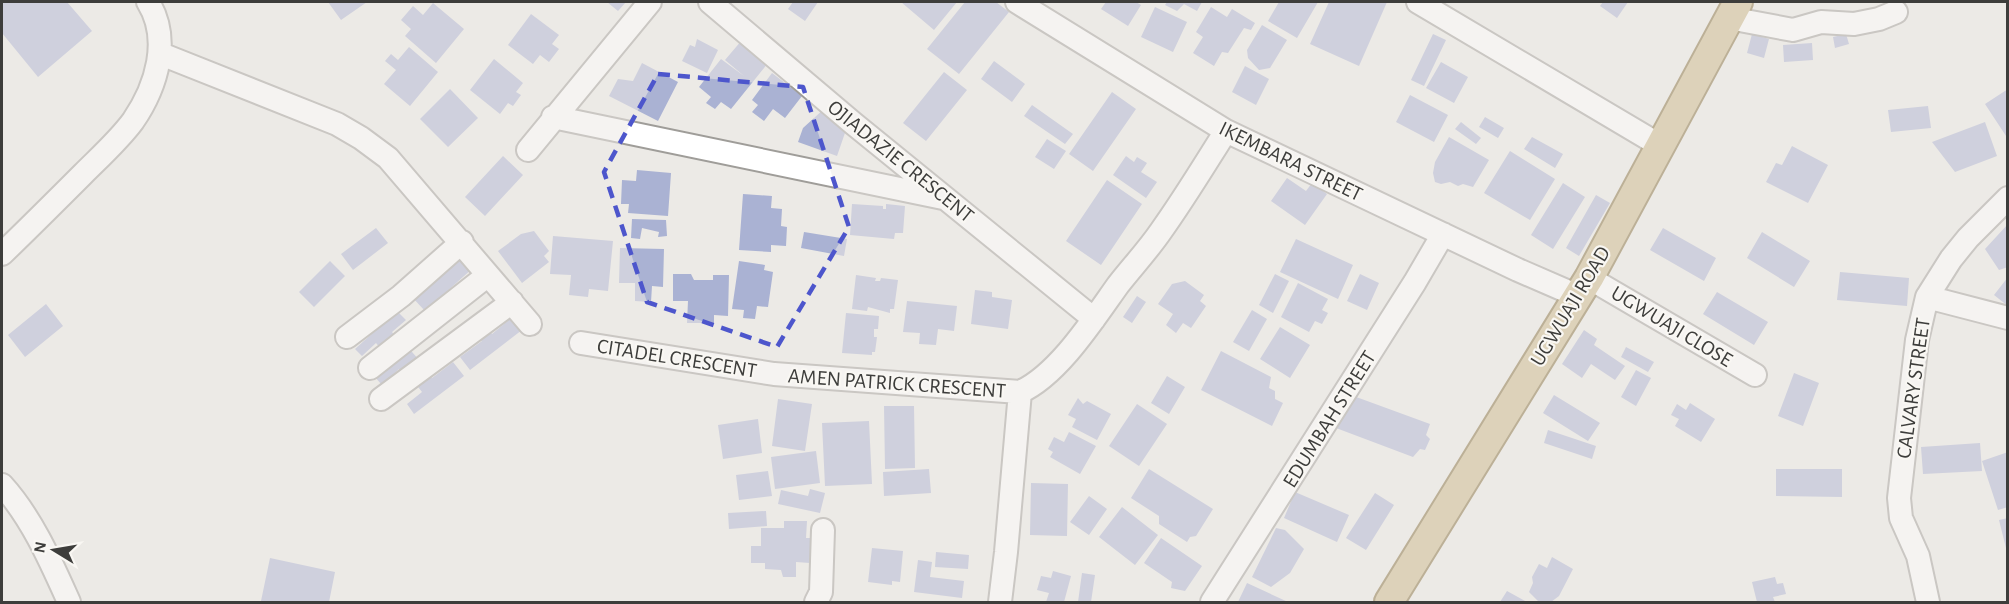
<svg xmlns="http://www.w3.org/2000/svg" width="2009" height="604" font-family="'Alegreya Sans',sans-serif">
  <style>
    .building { fill: #aab2d3 }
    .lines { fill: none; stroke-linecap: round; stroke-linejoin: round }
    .minor-casing { stroke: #9f9d99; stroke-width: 26 }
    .major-casing { stroke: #816c38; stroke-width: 32 }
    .minor { stroke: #fff; stroke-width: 22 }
    .major { stroke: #cab686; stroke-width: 28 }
    .marked { fill: none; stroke: #4d56cc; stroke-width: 4.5; stroke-dasharray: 12 8; stroke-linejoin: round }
    .labels { text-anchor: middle; stroke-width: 4.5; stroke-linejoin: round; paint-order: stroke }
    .street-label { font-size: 21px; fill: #3d3d3b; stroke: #f9f7f3 }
  </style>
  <rect width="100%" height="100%" fill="#eceae6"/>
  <path class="building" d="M2,2H67L92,31L38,77L2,33Z
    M328,2H367L341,20Z
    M607,2H626L618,11Z
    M793,2H818L805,21L788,9Z
    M901,2H957L934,30Z
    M965,2H996L1009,12L959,74L927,49Z
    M1106,2H1136L1141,5L1128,26L1101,9Z
    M1167,2H1202L1197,11L1184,4L1177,11L1165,5Z
    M1279,2H1318L1297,38L1268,21Z
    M1329,2H1387L1359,66L1310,44Z
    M1603,2H1628L1617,18L1600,6Z
    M433,3L464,29L436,63L405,36L411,29L401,20L413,6L423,15Z
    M1155,7L1187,22L1173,52L1141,37Z
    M1211,7L1227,17L1232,9L1255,23L1251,30L1244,28L1228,53L1222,52L1214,66L1193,53L1203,37L1196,32Z
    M531,14L559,35L552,44L559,49L549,62L540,55L533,64L508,45Z
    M1262,25L1287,40L1270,68L1259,70L1248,58L1247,50Z
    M1433,34L1446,40L1424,86L1411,80Z
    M1752,34L1769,39L1764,58L1747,53Z
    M1846,34L1849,44L1835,48L1833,37Z
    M697,39L718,50L707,73L682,61L690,45L695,47Z
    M742,40L768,63L731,109L721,102L715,109L706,103L711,97L699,87L721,59L744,76L725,60Z
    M1812,43L1813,60L1784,62L1783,45Z
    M409,47L438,72L410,106L384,84L396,70L385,61L391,54L398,60Z
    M494,59L523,83L516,92L521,95L513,106L508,103L500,114L470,90Z
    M994,61L1025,84L1012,102L981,79Z
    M1441,62L1468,77L1454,103L1426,88Z
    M642,63L678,82L658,121L609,96L618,79L633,81Z
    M1245,66L1269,79L1256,105L1232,92Z
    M944,72L967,90L926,141L903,123Z
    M772,73L802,96L785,118L773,109L764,121L752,112L758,105L752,100Z
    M450,89L478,118L448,147L420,119Z
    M2008,89V139L1985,104Z
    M1112,92L1136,109L1093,171L1069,154Z
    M1410,95L1448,115L1434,142L1396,122Z
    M1032,105L1073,134L1065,144L1024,116Z
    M1928,106L1931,128L1891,132L1888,110Z
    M825,108L846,130L837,156L798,142L803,128Z
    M1485,117L1504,128L1498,138L1479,127Z
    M1461,122L1481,138L1476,144L1455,129Z
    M1985,122L1997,156L1955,172L1932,142Z
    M1449,137L1489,160L1473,187L1463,184L1458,186L1450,182L1441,184L1435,182L1433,173L1435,162Z
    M1532,137L1563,154L1555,168L1524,149Z
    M1047,139L1066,151L1054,169L1035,157Z
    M1792,146L1828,165L1808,203L1766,182L1776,163L1782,165Z
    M1510,151L1555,179L1530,220L1484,193Z
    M503,156L523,175L485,216L465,197Z
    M1126,156L1134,162L1137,157L1147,163L1141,172L1157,182L1146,198L1113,175Z
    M637,170L671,173L668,216L628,213L629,204H621L622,180L636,181Z
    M1287,178L1306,191L1312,183L1327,194L1305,225L1271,201Z
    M1107,180L1142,204L1101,265L1066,241Z
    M1563,183L1585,197L1553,249L1531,235Z
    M743,194L772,196L771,208L782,209L781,226L787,227L786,246L771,245V252L739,250Z
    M1596,195L1610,203L1579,256L1566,248Z
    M852,204L883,206V209H886V204L905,206L903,233H895L894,239L850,235Z
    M632,219L666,220L667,236L658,237L659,232L642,228L640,239L631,238Z
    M2008,224V267L1999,270L1985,249Z
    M376,228L388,243L353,270L341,254Z
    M1663,228L1716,258L1704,281L1650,250Z
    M534,231L549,251L544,256L549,262L522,283L498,251L521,234Z
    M804,232L847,239L844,256L801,248Z
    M1762,232L1810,261L1794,287L1747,258Z
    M553,236L613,241L608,291L589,289L588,297L569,295L571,275L550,274Z
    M1296,239L1353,265L1338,299L1280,272Z
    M620,248L664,249L663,287L652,286L651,302L635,301V283H619Z
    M460,254L473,268L425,311L412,297Z
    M330,261L345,276L314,307L299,292Z
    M739,261L765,265L764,270L773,272L768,307L757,306L755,319L743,318L744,310L732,309Z
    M1840,272L1909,278L1907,306L1837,300Z
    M673,274H691L694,280H713V275H729L728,316L714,315V323H687L688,301H673Z
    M1275,274L1289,281L1273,313L1259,305Z
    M1360,274L1379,283L1367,310L1347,301Z
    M856,275L876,278L875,281H880L881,278L898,280L894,309H890V313L868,307L867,311L852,309Z
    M2008,277V306L1994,295Z
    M1185,281L1204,295L1200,301L1206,306L1191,328L1183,323L1176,333L1166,325L1173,314L1158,304L1172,284Z
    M1298,283L1328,299L1322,310L1328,313L1322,324L1315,321L1309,332L1281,317Z
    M975,290L992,292V297L1012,300L1008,329L971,324Z
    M1717,292L1768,322L1754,345L1703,314Z
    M1137,296L1146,302L1132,323L1123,317Z
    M907,301L957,306L954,331L938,329L936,345L919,344L920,333L903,332Z
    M46,304L63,326L25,357L8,335Z
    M1252,310L1267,319L1249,351L1233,342Z
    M397,311L406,320L392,332L398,340L384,353L376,343L362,356L355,349Z
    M846,313L879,316L878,329H874V337H877L875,352H872V355L842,353Z
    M510,319L522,330L470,370L460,357L482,341L477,337L487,328L492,334Z
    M1280,327L1310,345L1290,378L1260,359Z
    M1584,330L1597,339L1594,345L1625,366L1615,380L1591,364L1582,378L1562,364Z
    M406,345L419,360L404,375L399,369L382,385L374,376Z
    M1626,347L1654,362L1648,372L1621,357Z
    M1221,351L1271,377L1269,388L1275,391V399L1283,403L1272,426L1201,390Z
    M453,362L464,376L414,414L407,404L422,392L415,383L427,374L432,378Z
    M1636,370L1651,378L1636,406L1621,397Z
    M1794,373L1819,383L1803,426L1778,416Z
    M1167,376L1185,387L1169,414L1151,403Z
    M1348,394L1430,424L1426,435L1430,439L1425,450L1420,449L1413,457L1336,428Z
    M1554,395L1600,423L1588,441L1543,413Z
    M1078,398L1083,404L1087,401L1111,414L1097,440L1072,427L1076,419L1068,415Z
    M778,399L812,404L805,451L772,446Z
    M1690,403L1715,419L1701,442L1675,426L1679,419L1671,415L1677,404L1686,410Z
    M1137,404L1167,424L1139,466L1109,446Z
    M884,406H914L915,468L885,469Z
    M758,419L762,453L723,459L718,425Z
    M869,421L872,484L825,486L822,423Z
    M1548,430L1596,446L1592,459L1544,443Z
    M1069,432L1096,446L1080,474L1050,457L1053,452L1048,449L1054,437L1064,442Z
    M1980,443L1982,471L1923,474L1921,447Z
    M816,451L820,483L775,489L771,457Z
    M2008,452V507L1998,510L1982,461Z
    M929,469L931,493L884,496L883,472Z
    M1149,469L1213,509L1196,536L1190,537L1187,542L1159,524V516L1131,498Z
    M1776,469H1842V497L1776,496Z
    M768,471L772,496L739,500L736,475Z
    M1031,483L1068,484L1067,536L1030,535Z
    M810,489L825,493L820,513L778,504L781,490L808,496Z
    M1295,492L1349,515L1337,542L1284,518Z
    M1375,493L1394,505L1366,550L1346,538Z
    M1089,496L1107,509L1089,535L1070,522Z
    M1122,507L1158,535L1135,565L1099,537Z
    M766,511L767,526L729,529L728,513Z
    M2008,518V552H2007L1999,520Z
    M784,521H807L806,538H811L810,563L796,562V577H783L781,570L765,569V563H751V546H761V528H784Z
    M1276,528L1285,530L1304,549L1290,573L1271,587L1252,577Z
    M1161,538L1202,566L1185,591L1171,588L1172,582L1144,563Z
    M872,548L903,551L900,582L892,581V585L868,582Z
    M936,552L969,555L968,569L935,567Z
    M1552,557L1573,569L1559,596L1551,602H1539L1529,592L1533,583L1532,577L1539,564L1547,568Z
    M270,558L335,572L329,602L261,601Z
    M918,560L932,562L930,577L964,581L962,598L914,592Z
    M1053,571L1071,576L1064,602H1046L1049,593L1037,590L1041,576L1051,578Z
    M1082,573L1095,575L1091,602H1078Z
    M1775,577L1777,584L1783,583L1786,594L1773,597L1775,602H1757L1752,582Z
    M1247,583L1288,602H1238Z
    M1507,591L1527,602H1500Z"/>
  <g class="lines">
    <defs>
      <path id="minor" d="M710,2L854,124L1094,319
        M1017,2L1226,131L1518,270L1578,296
        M1418,2L1661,146
        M1729,18L1793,30L1821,22L1854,24L1879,19L1896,12
        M161,54L337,124L361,138L388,158L530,324
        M553,117L943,198
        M528,150L650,2
        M2,254C29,228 56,201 83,174C100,157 119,140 133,121C157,86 171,39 148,2
        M1589,278L1755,375
        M1927,297L2008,318
        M347,337L401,296L462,242
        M581,343L774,374L1020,392C1058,375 1093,320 1118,285C1132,267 1148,250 1161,231C1184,199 1205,164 1226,131
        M370,368L488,275
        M381,399L512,302
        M2,485C32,518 51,562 69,602
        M816,602L821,592L823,530
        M1000,602L1006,552L1020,392
        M1212,602L1415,282L1443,234
        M1928,602L1918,556L1901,518L1899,498L1917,340L1927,297L1951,259L1968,238L2008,198"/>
      <path id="major" d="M1389,602L1589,278L1738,2"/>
    </defs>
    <use href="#minor" class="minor-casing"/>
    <use href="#major" class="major-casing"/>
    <use href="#minor" class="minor"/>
    <use href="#major" class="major"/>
  </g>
  <path d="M0 0H2009V604H0ZM658,74L803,87L849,227L777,347L647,302L604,172Z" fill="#eceae6" fill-opacity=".55" fill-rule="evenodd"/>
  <path class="marked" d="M658,74L803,87L849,227L777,347L647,302L604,172Z"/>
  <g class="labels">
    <g class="street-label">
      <text transform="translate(901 161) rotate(39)" y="7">OJIADAZIE CRESCENT</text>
      <text transform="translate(1291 161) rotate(26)" y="7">IKEMBARA STREET</text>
      <text transform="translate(1570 306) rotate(-59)" y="7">UGWUAJI ROAD</text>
      <text transform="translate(1672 326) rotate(31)" y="7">UGWUAJI CLOSE</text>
      <text transform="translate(677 358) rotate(9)" y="7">CITADEL CRESCENT</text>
      <text transform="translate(897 383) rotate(4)" y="7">AMEN PATRICK CRESCENT</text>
      <text transform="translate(1913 388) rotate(-82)" y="7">CALVARY STREET</text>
      <text transform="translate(1329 419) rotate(-58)" y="7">EDUMBAH STREET</text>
    </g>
  </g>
  <rect width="2009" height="604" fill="none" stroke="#3d3d3b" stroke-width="6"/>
  <g transform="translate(54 550) rotate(281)" stroke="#f9f7f3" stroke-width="4.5" paint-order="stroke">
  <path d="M0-4.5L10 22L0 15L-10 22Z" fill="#3d3d3b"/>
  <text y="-9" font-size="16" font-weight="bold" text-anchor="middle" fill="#3d3d3b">N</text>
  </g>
</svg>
